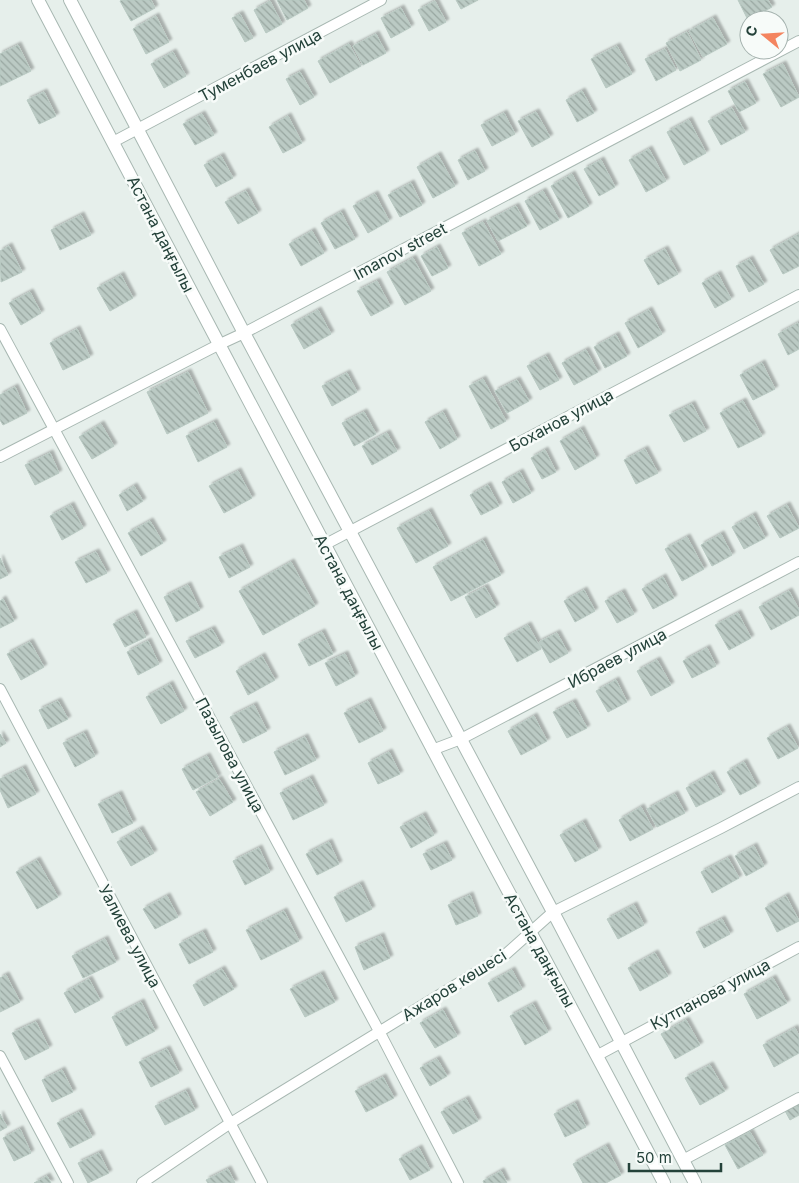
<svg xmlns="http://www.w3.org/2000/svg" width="799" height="1183" font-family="Inter,sans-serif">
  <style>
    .building { fill: url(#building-back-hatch); stroke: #b8c9c2; filter: url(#shadow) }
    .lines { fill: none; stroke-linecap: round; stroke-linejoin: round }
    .minor-casing { stroke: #a8b8b2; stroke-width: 12 }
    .tertiary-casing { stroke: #a8b8b2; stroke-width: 14 }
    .minor { stroke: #fff; stroke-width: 10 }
    .tertiary { stroke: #fff; stroke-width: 12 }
    .labels { text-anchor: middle; stroke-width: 5; stroke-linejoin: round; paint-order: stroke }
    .street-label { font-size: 16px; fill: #24423a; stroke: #f7fbf9 }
  </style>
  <defs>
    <pattern id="building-back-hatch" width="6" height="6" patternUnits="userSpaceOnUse" patternTransform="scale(1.25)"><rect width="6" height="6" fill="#bbcac4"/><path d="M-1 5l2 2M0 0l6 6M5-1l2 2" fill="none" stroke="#98a6a0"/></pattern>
    <filter id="shadow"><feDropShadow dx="3" dy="-3" stdDeviation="1" flood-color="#0004"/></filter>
  </defs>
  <rect width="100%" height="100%" fill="#e6efeb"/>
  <path class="building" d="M122,0H151L155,8L131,21L120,1Z
    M277,0H304L308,8L287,20Z
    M456,0H478L461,9Z
    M738,0H768L772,7L748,20Z
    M270,1L282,24L266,33L254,10Z
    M435,1L446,22L429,31L418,10Z
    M401,8L411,27L391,38L381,18Z
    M240,14L253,38L245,42L232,18Z
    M156,16L169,42L146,54L133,29Z
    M713,18L727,44L703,57L689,31Z
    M687,32L701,60L680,71L666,43Z
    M376,34L386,53L363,65L353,46Z
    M349,44L361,66L330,83L318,61Z
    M18,45L31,71L0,86V54Z
    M617,46L632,74L606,88L591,59Z
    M665,49L676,70L656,81L645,59Z
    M173,52L186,76L164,88L151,64Z
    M783,64L799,97L781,107L763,74Z
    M300,72L314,97L300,105L286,79Z
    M745,82L756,103L739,112L728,91Z
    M582,91L594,113L577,122L566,100Z
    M44,92L56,116L39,124L27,100Z
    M732,108L745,132L721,145L708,121Z
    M536,112L550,137L532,147L518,121Z
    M504,113L515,134L492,146L481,125Z
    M202,114L214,135L195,145L183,124Z
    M288,116L302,143L283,153L269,127Z
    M689,120L706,153L684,165L667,132Z
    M649,149L666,181L646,192L629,160Z
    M475,151L485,171L468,180L458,160Z
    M438,155L455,186L433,198L417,167Z
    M221,156L233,178L216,187L204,165Z
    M601,160L615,187L599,196L584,169Z
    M572,174L589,206L568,218L551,186Z
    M411,183L422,205L400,217L388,195Z
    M246,191L258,213L238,224L225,202Z
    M543,191L559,220L540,230L525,201Z
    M375,194L389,221L368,233L353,206Z
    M516,206L527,226L498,241L487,221Z
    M341,212L355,239L335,249L321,223Z
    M81,215L91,235L60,250L51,230Z
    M483,222L501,254L479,266L462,233Z
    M312,231L324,253L301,266L289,244Z
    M799,234V266L783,274L770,250Z
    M9,246L22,272L1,282L0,251Z
    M437,247L448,268L432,276L421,256Z
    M665,249L678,274L658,285L644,260Z
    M413,258L431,291L405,305L387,272Z
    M750,259L764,284L749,292L736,266Z
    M718,274L731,299L715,308L702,283Z
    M121,275L133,298L110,311L97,288Z
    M377,281L390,306L371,316L357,291Z
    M30,292L41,313L21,325L9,303Z
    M318,310L331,334L304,349L291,325Z
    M649,310L662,334L638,348L625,323Z
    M798,323L799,326V349L788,355L778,334Z
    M77,329L90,357L63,370L50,343Z
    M616,335L627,356L605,368L594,347Z
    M586,350L598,372L574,385L562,363Z
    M546,356L559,380L540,390L527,366Z
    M762,363L775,389L753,400L740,375Z
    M188,372L208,413L167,434L147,392Z
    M347,373L357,392L332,406L322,386Z
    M483,379L506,421L491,429L469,386Z
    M517,380L529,401L507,413L495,391Z
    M15,387L27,413L3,425L0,420V395Z
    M743,401L762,436L738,448L720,413Z
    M692,404L706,431L684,442L669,415Z
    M364,412L376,434L354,446L342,423Z
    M443,412L457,439L440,449L425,422Z
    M214,422L227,447L198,462L186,436Z
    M101,424L114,446L92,459L79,437Z
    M581,429L596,458L575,470L560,441Z
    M387,433L397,451L372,465L362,446Z
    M645,449L658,473L636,484L624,460Z
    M545,450L556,472L542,479L531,458Z
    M50,453L59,473L35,485L25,465Z
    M238,471L252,498L224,513L209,486Z
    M520,472L531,493L513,503L502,482Z
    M488,485L499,506L481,515L470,495Z
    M134,486L143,501L127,511L119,495Z
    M71,505L83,528L62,540L50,516Z
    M787,505L799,528L780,538L767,516Z
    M429,511L448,546L416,563L397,528Z
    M753,515L765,538L744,549L732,527Z
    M150,521L163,543L141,556L128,533Z
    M721,534L732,555L712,566L701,545Z
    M687,537L704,569L682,581L665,549Z
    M483,540L501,575L451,601L433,567Z
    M240,547L250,567L229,578L219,557Z
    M96,552L107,573L86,583L75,562Z
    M0,558L8,575L0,579Z
    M291,562L315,606L263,635L239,591Z
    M663,577L674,598L653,609L642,589Z
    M188,585L200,610L176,622L164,597Z
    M485,587L496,607L476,618L465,597Z
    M584,590L595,611L575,622L564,601Z
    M789,591L799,610V615L771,630L759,607Z
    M622,592L634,614L617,623L605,601Z
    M3,599L14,621L0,628V601Z
    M134,613L146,637L125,647L113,624Z
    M738,613L751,638L729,650L715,625Z
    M528,625L541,649L517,662L504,638Z
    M212,629L221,645L195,658L186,641Z
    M322,632L333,654L309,666L298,644Z
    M557,633L568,653L550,663L539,642Z
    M148,641L159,664L138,675L127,652Z
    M30,642L44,667L21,680L7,654Z
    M707,648L716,666L692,678L683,661Z
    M345,654L355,676L336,686L325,663Z
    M262,656L275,680L248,695L236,671Z
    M657,660L671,685L651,696L637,671Z
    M616,680L627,702L608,712L596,691Z
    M170,684L184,711L161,724L146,697Z
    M58,701L68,719L48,729L39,710Z
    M368,701L383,731L359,743L344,713Z
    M573,702L587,728L567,738L553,712Z
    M254,705L267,731L243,743L230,717Z
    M534,716L547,741L521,755L508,731Z
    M787,727L798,748L778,759L767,738Z
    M84,733L95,756L75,767L63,743Z
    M0,734L6,743L0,747Z
    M305,737L316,760L285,775L274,752Z
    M389,752L400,774L378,784L368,763Z
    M207,756L218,777L193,790L182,769Z
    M744,762L757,786L740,795L727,772Z
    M23,768L36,794L8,808L0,790V779Z
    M711,774L722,794L696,807L686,788Z
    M310,778L324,805L293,820L280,793Z
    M219,779L233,802L210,816L196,792Z
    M119,794L133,823L112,833L98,804Z
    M675,794L685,813L657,827L647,809Z
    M641,807L653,829L630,841L619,820Z
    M423,815L434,835L411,848L400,827Z
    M583,822L598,850L575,862L560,835Z
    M140,829L154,853L131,866L117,842Z
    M329,842L339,864L317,875L306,854Z
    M444,844L452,860L431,870L423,854Z
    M754,846L764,866L746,876L735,856Z
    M259,848L270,872L245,885L233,861Z
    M728,858L739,878L712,893L701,872Z
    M37,860L58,897L37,909L16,872Z
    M360,884L372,909L346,922L334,897Z
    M470,895L478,916L456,925L448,905Z
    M167,896L178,917L155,929L143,909Z
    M786,896L799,921L777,932L765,908Z
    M634,905L644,925L618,939L607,919Z
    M284,911L299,941L261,960L246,930Z
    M722,919L730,934L704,948L696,932Z
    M203,932L213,952L189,964L179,944Z
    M381,936L390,958L364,970L355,947Z
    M105,939L116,962L83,978L72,956Z
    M655,953L668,976L640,991L628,968Z
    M222,969L234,989L204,1006L193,985Z
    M512,970L522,989L498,1002L488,983Z
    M321,974L335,1002L305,1017L290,989Z
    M6,975L20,1002L0,1012V978Z
    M773,978L787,1003L757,1019L744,994Z
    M89,979L100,1000L75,1013L64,993Z
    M141,1002L155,1031L126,1046L112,1017Z
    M533,1004L548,1032L525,1045L510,1016Z
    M443,1010L457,1036L435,1048L420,1023Z
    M686,1020L700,1045L675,1059L661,1034Z
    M36,1022L49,1048L25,1060L12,1033Z
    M795,1028L799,1036V1053L774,1067L763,1045Z
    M167,1049L179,1073L151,1087L139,1062Z
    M437,1059L447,1076L430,1086L420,1068Z
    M710,1065L725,1091L700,1105L685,1078Z
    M62,1070L73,1092L52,1102L42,1080Z
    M383,1077L394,1098L366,1112L355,1091Z
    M186,1091L195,1110L165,1125L155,1106Z
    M466,1099L478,1121L453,1134L441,1112Z
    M799,1101V1115L790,1120L784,1109Z
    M575,1103L586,1127L565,1137L554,1114Z
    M79,1112L92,1137L70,1148L57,1123Z
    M0,1114L7,1127L0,1131Z
    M20,1129L31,1153L14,1161L3,1138Z
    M750,1132L763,1155L738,1169L725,1145Z
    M606,1146L621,1175L606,1183H583L573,1164Z
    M419,1148L430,1170L410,1180L399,1159Z
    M99,1153L109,1173L88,1183L78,1163Z
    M228,1169L235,1183H208L206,1180Z
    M501,1171L507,1183H484L483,1181Z
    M47,1176L51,1183H34Z"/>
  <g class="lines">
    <defs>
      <path id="minor" d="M113,142L381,0
        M0,329L379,1031L458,1183
        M0,457L218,345L244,333L799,41
        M324,545L799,295
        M0,689L262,1183
        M432,750L461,739L799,562
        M598,1055L799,947
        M0,1056L68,1183
        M683,1160L799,1098
        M142,1183L229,1124L506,954L553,912L721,828L799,787"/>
      <path id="tertiary" d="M38,0C170,250 300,500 433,750C509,895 589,1038 664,1183
        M70,0L244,333L553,912L695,1183"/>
    </defs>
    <use href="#minor" class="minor-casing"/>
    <use href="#tertiary" class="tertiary-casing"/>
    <use href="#minor" class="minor"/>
    <use href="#tertiary" class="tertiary"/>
  </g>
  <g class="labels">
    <g class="street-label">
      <text transform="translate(260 65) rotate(-28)" y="6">Туменбаев улица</text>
      <text transform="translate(161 234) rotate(63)" y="6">Астана даңғылы</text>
      <text transform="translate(400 251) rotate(-28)" y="6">Imanov street</text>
      <text transform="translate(561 420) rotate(-28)" y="6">Боханов улица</text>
      <text transform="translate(349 592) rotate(62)" y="6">Астана даңғылы</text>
      <text transform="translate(617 658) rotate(-28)" y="6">Ибраев улица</text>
      <text transform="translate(230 755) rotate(62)" y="6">Пазылова улица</text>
      <text transform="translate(130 936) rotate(62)" y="6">Уалиева улица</text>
      <text transform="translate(540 950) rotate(61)" y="6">Астана даңғылы</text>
      <text transform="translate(454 985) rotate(-32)" y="6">Ажаров көшесі</text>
      <text transform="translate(710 994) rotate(-28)" y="6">Кутпанова улица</text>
    </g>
  </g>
  <g transform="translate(764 35) rotate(288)"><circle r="24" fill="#f7fbf9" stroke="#a3b1ad"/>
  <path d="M0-4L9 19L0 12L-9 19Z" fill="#f4845f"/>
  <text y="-8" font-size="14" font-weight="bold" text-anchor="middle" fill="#24423a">С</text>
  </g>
  <path d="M629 1163v8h92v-8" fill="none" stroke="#24423a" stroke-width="2.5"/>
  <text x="636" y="1163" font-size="15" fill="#24423a" stroke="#f7fbf9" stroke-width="4" paint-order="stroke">50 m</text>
</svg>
